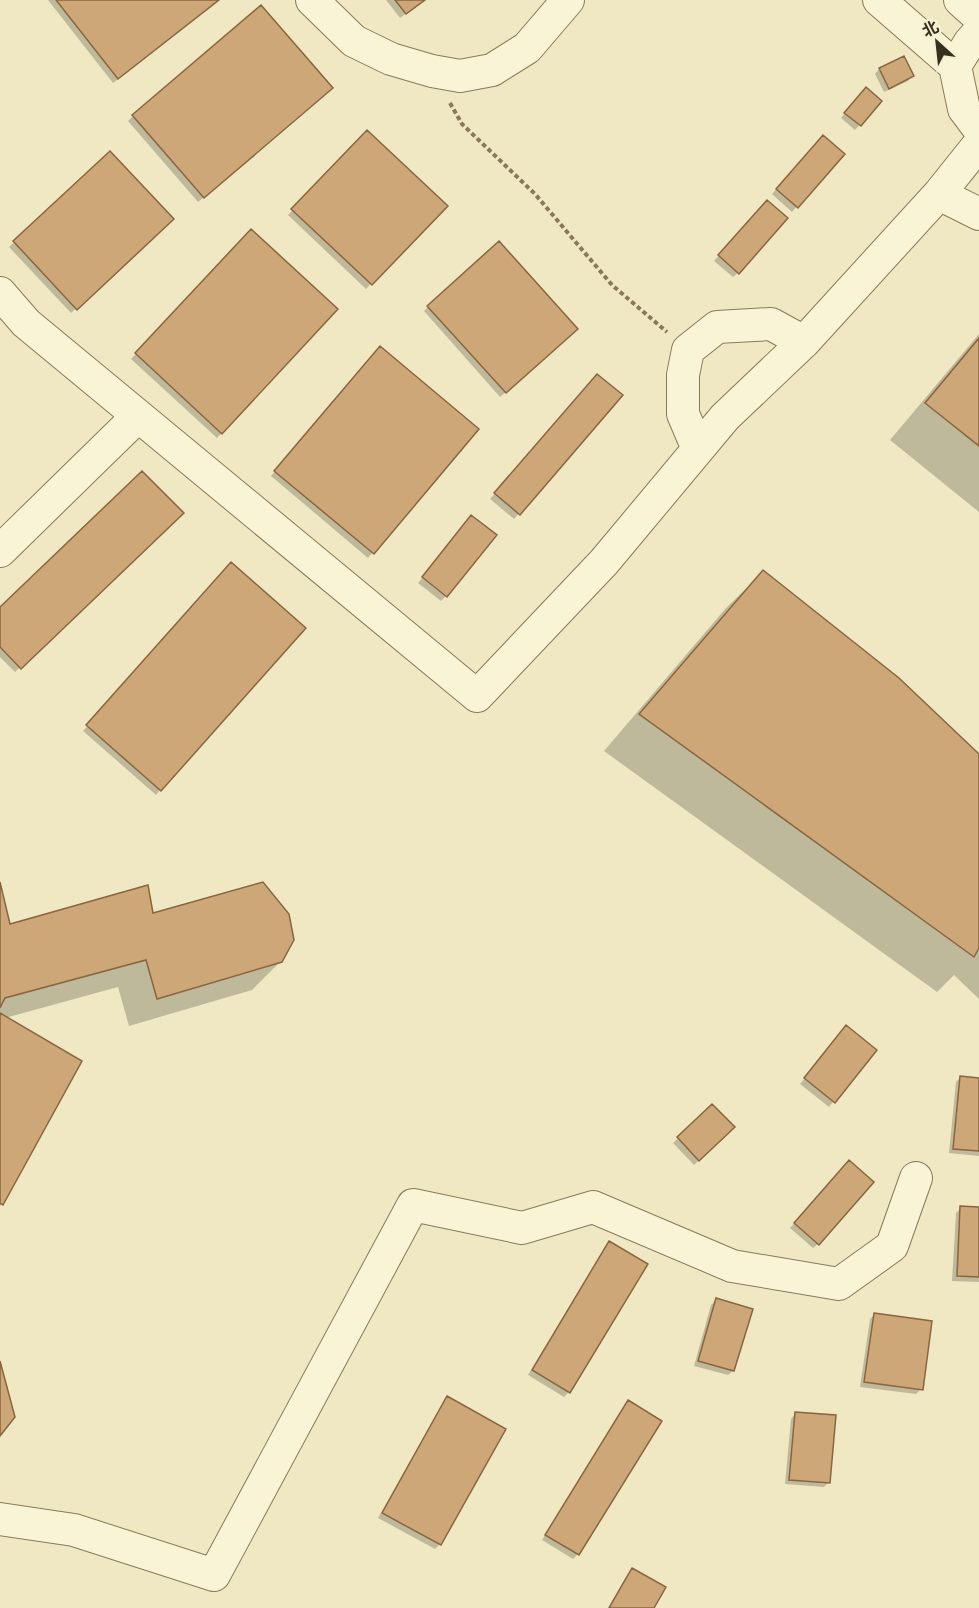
<svg xmlns="http://www.w3.org/2000/svg" width="979" height="1608" font-family="'Zilla Slab','Noto Sans SC',serif">
  <style>
    .shadow { fill: #0003 }
    .building { fill: #cea778; stroke: #89663e; stroke-width: 1.5 }
    .lines { fill: none; stroke-linecap: round; stroke-linejoin: round }
    .minor-casing { stroke: #8a7959; stroke-width: 34 }
    .path { stroke: #8a7959; stroke-width: 4; stroke-dasharray: 4.5 3; stroke-linecap: butt }
    .minor { stroke: #f9f4d6; stroke-width: 32 }
  </style>
  <rect width="100%" height="100%" fill="#efe8c3"/>
  <path class="shadow" d="M48,0H219L113,83Z
    M386,0H424L400,18Z
    M904,58L912,76L908,81L884,92L875,74L879,69Z
    M326,93L198,202L128,121L133,116Z
    M861,94L880,102L855,130L841,118Z
    M367,132L445,207L366,289L288,215Z
    M818,142L842,154L792,212L772,194Z
    M110,153L172,219L71,313L9,247Z
    M762,206L738,273L733,277L714,261Z
    M251,231L336,309L217,438L131,359Z
    M428,307L571,334L500,397L424,311Z
    M979,334V512L890,440Z
    M375,353L477,429L368,558L271,476Z
    M593,380L621,396L514,519L490,499Z
    M181,513L15,672L0,657V609Z
    M467,522L446,596L441,601L418,583Z
    M226,569L160,790L156,795L83,731Z
    M763,572L979,756V999L954,975L937,992L604,751L726,608Z
    M0,888L9,926L152,915L281,961L252,990L129,1026L118,987L5,1018L2,1204L0,1206Z
    M842,1032L875,1050L829,1107L800,1084Z
    M961,1077L979,1079V1156L949,1153L956,1082Z
    M712,1106L733,1127L694,1165L673,1143Z
    M844,1167L818,1244L813,1248L790,1228Z
    M961,1208L979,1209V1282L952,1281L956,1213Z
    M609,1243L569,1392L564,1397L528,1375L605,1248Z
    M716,1300L733,1371L728,1375L694,1366L711,1305Z
    M875,1314L921,1389L916,1394L860,1387L870,1319Z
    M448,1398L504,1430L440,1544L435,1549L378,1518L443,1403Z
    M629,1402L578,1554L573,1559L542,1540L624,1407Z
    M795,1414L829,1482L824,1487L785,1484L791,1419Z
    M632,1570L652,1608H608L627,1575Z"/>
  <path class="building" d="M56,0H219L118,79Z
    M395,0H425L406,14Z
    M261,5L333,88L204,198L132,115Z
    M904,56L914,76L889,89L879,68Z
    M866,87L882,101L861,126L844,113Z
    M367,130L448,206L372,285L291,209Z
    M823,135L845,154L798,208L776,189Z
    M110,151L174,219L77,310L13,241Z
    M767,200L788,218L739,274L718,255Z
    M251,229L338,309L222,434L135,353Z
    M499,241L578,329L506,393L427,306Z
    M979,338V446L925,403Z
    M380,346L479,429L374,554L274,471Z
    M597,374L623,395L520,515L494,493Z
    M142,471L184,513L21,669L0,647V607Z
    M471,515L497,535L447,597L422,577Z
    M231,562L306,628L161,791L86,725Z
    M763,570L899,678L979,754V948L974,957L639,714Z
    M0,882L10,924L148,885L153,913L263,882L289,914L294,940L282,962L157,999L146,960L5,998L0,1008Z
    M0,1013L82,1061L3,1205L0,1203Z
    M846,1025L877,1050L835,1103L804,1078Z
    M960,1076L979,1078V1151L953,1149Z
    M712,1104L735,1127L699,1161L677,1137Z
    M849,1160L874,1182L819,1245L794,1223Z
    M960,1206L979,1207V1277L957,1276Z
    M609,1241L648,1264L570,1393L532,1370Z
    M716,1298L753,1309L734,1371L698,1361Z
    M874,1313L932,1321L923,1390L864,1382Z
    M0,1361L15,1417L0,1436Z
    M447,1396L506,1429L441,1545L382,1513Z
    M628,1400L662,1421L579,1555L545,1535Z
    M795,1412L836,1415L830,1483L789,1480Z
    M632,1568L666,1587L654,1608H609Z"/>
  <g class="lines">
    <defs>
      <path id="minor" d="M312,0L354,41L391,59L432,71L460,76L492,70L527,48L568,0
        M879,0L955,66
        M960,0L979,17
        M979,32L970,42L955,66L964,109L979,129
        M939,194L979,214
        M0,293L26,323L477,696L604,562L725,417L804,342L939,194L979,144
        M698,449L683,414V375L688,350L717,327L771,324L804,342
        M0,551L138,416
        M0,1519L74,1530L214,1575L413,1205L522,1228L593,1207L732,1266L839,1284L892,1246L916,1178"/>
    </defs>
    <use href="#minor" class="minor-casing"/>
    <path class="path" d="M450,103L462,124L535,194L612,285L667,332"/>
    <use href="#minor" class="minor"/>
  </g>
  <g transform="translate(937 42) rotate(333)" stroke="#f6f1d2" stroke-width="4.5" paint-order="stroke">
  <path d="M0-4.5L10 22L0 15L-10 22Z" fill="#392f1e"/>
  <text y="-9" font-size="16" font-weight="bold" text-anchor="middle" fill="#392f1e">北</text>
  </g>
</svg>
